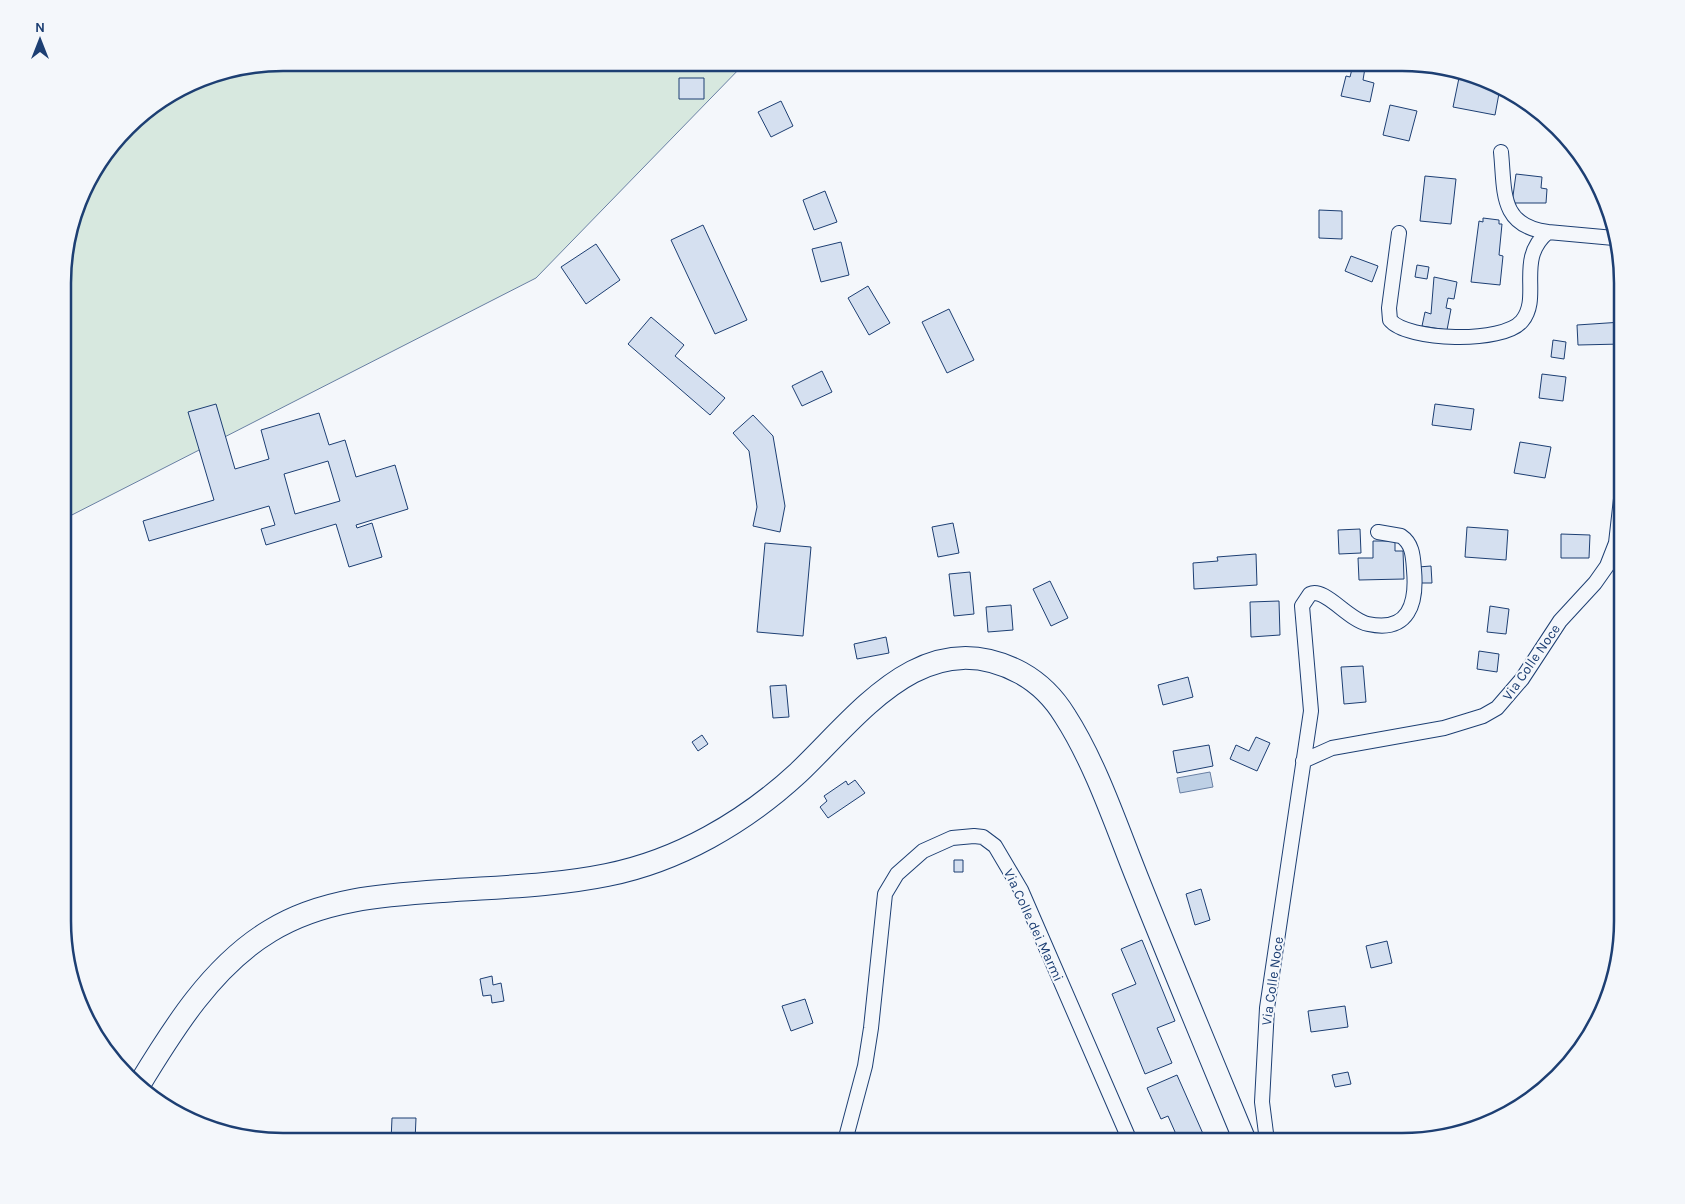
<svg xmlns="http://www.w3.org/2000/svg" width="1685" height="1204" font-family="Karla,sans-serif">
  <style>
    .green { fill: #d7e8df; stroke: #687fa3 }
    .water { fill: #bed0e5; stroke: #687fa3 }
    .building { fill: #d5e0f0; stroke: #1d3f73; fill-rule: evenodd }
    .lines { fill: none; stroke-linecap: round; stroke-linejoin: round }
    .minor-casing { stroke: #1d3f73; stroke-width: 16 }
    .primary-casing { stroke: #1d3f73; stroke-width: 24 }
    .minor { stroke: #f4f7fb; stroke-width: 14 }
    .primary { stroke: #f4f7fb; stroke-width: 22 }
    .labels { text-anchor: middle; stroke-width: 4; stroke-linejoin: round; paint-order: stroke }
    .street-label { font-size: 14px; fill: #1d3f73; stroke: #f4f7fb }
    .rim { fill: none; stroke: #1d3f73; stroke-width: 2.5 }
  </style>
  <rect width="100%" height="100%" fill="#f4f7fb"/>
  <path class="green" d="M284,63H745L536,278L64,519V255L85,186L138,118L199,79Z"/>
  <path class="water" d="M1210,772L1213,787L1180,793L1177,778Z"/>
  <path class="building" d="M1353,65L1365,68L1363,80L1374,83L1370,102L1341,96L1346,76L1350,77Z
    M1460,73L1487,80L1500,88L1495,115L1453,107Z
    M679,78H704V99H679Z
    M781,101L793,126L771,137L758,112Z
    M1390,105L1417,111L1409,141L1383,135Z
    M1516,174L1542,177L1541,188L1547,189L1546,203H1512Z
    M1425,176L1456,179L1451,224L1420,221Z
    M825,191L837,222L814,230L803,200Z
    M1319,210L1342,211V239L1319,238Z
    M1483,218L1499,220V224H1502L1499,255L1503,256L1500,285L1471,282L1479,221L1483,222Z
    M703,225L747,320L715,334L671,240Z
    M841,242L849,275L821,282L812,249Z
    M596,244L620,280L586,304L561,267Z
    M1351,256L1378,266L1372,282L1345,271Z
    M1417,265L1429,267L1427,279L1415,277Z
    M1434,277L1457,282L1454,299L1448,298L1446,308L1451,309L1447,330L1422,326L1425,312L1431,314Z
    M868,286L890,323L869,335L848,298Z
    M949,309L974,360L947,373L922,322Z
    M651,317L684,345L675,356L725,398L710,415L628,344Z
    M1622,322V344L1578,345L1577,325Z
    M1553,340L1566,342L1564,359L1551,357Z
    M822,371L832,392L802,406L792,386Z
    M1542,374L1566,377L1563,401L1539,398Z
    M216,404L235,469L269,459L261,430L319,413L329,445L345,440L356,477L395,465L408,509L356,525L357,528L372,523L382,557L349,567L336,524L266,545L261,529L275,525L269,506L149,541L143,521L214,500L188,412ZM328,461L340,501L295,514L284,474Z
    M1435,404L1474,409L1471,430L1432,425Z
    M753,415L773,436L785,506L780,532L753,526L757,507L749,451L733,433Z
    M1520,442L1551,447L1545,478L1514,473Z
    M953,523L959,553L938,557L932,527Z
    M1467,527L1508,530L1506,560L1465,557Z
    M1360,529L1361,553L1339,554L1338,530Z
    M1561,534L1590,535L1589,558H1561Z
    M1373,541H1395V551H1403L1404,579L1359,580L1358,558H1373Z
    M765,543L811,547L803,636L757,632Z
    M1256,554L1257,585L1194,589L1193,563L1218,561L1217,557Z
    M1431,566L1432,583H1419L1418,567Z
    M970,572L974,614L954,616L949,574Z
    M1050,581L1068,618L1051,626L1033,589Z
    M1279,601L1280,635L1251,637L1250,602Z
    M1011,605L1013,630L988,632L986,607Z
    M1490,606L1509,609L1506,634L1487,632Z
    M886,637L889,653L857,659L854,644Z
    M1479,651L1499,654L1497,672L1477,669Z
    M1363,666L1366,702L1344,704L1341,667Z
    M1188,677L1193,697L1163,705L1158,685Z
    M786,685L789,717L773,718L770,686Z
    M702,735L708,744L698,751L692,742Z
    M1256,737L1270,743L1257,771L1230,759L1236,745L1249,751Z
    M1209,745L1213,766L1177,773L1173,751Z
    M855,780L865,793L828,818L820,807L827,801L824,796L846,781L848,785Z
    M954,860H963V872H954Z
    M1201,889L1210,920L1195,925L1186,894Z
    M1142,940L1175,1021L1157,1028L1172,1063L1145,1074L1112,994L1136,984L1121,949Z
    M1387,941L1392,963L1371,968L1366,946Z
    M492,976L493,985L501,983L504,1001L492,1003L491,995L483,996L480,979Z
    M805,999L813,1023L791,1031L782,1006Z
    M1345,1006L1348,1027L1311,1032L1308,1011Z
    M1348,1072L1351,1084L1335,1087L1332,1075Z
    M1177,1075L1204,1136L1192,1141H1179L1168,1116L1161,1119L1147,1088Z
    M392,1118H416L415,1141H391Z"/>
  <g class="lines">
    <defs>
      <path id="minor" d="M1501,152C1505,191 1499,226 1548,232
        M1399,233L1389,308L1390,320C1407,341 1503,344 1522,321C1542,297 1515,259 1548,232L1614,238
        M1303,761L1332,748L1444,728L1483,716L1497,708L1522,679L1560,621L1595,583L1607,566L1616,543L1622,490
        M845,1141L865,1066L871,1028L885,894L897,874L923,851L952,838L974,836L983,837L995,846L1021,890L1130,1141
        M1267,1141L1262,1102L1267,1008L1311,711L1302,606L1310,594C1325,587 1348,620 1368,624C1409,633 1417,603 1414,570C1413,557 1413,544 1401,536L1378,532"/>
      <path id="primary" d="M139,1085C173,1029 212,966 270,931C322,899 384,895 443,891C498,887 553,886 607,875C678,861 745,822 798,773C859,715 924,621 1021,673C1039,683 1054,698 1065,716C1096,764 1117,828 1138,880C1173,968 1209,1054 1245,1141"/>
    </defs>
    <use href="#minor" class="minor-casing"/>
    <use href="#primary" class="primary-casing"/>
    <use href="#minor" class="minor"/>
    <use href="#primary" class="primary"/>
  </g>
  <g class="labels">
    <g class="street-label">
      <text transform="translate(1531 662) rotate(-55)" y="5">Via Colle Noce</text>
      <text transform="translate(1034 925) rotate(65)" y="5">Via Colle dei Marmi</text>
      <text transform="translate(1272 981) rotate(-82)" y="5">Via Colle Noce</text>
    </g>
  </g>
  <path d="M0 0H1685V1204H0ZM283 71H1402A212 212 0 0 1 1614 283V921A212 212 0 0 1 1402 1133H283A212 212 0 0 1 71 921V283A212 212 0 0 1 283 71Z" fill="#f4f7fb" fill-rule="evenodd"/>
  <path class="rim" d="M283 71H1402A212 212 0 0 1 1614 283V921A212 212 0 0 1 1402 1133H283A212 212 0 0 1 71 921V283A212 212 0 0 1 283 71Z"/>
  <g transform="translate(40 40)" stroke="#f4f7fb" stroke-width="4" paint-order="stroke">
  <path d="M0-4L9 19L0 12L-9 19Z" fill="#1d3f73"/>
  <text y="-8" font-size="14" font-weight="bold" text-anchor="middle" fill="#1d3f73">N</text>
  </g>
</svg>
